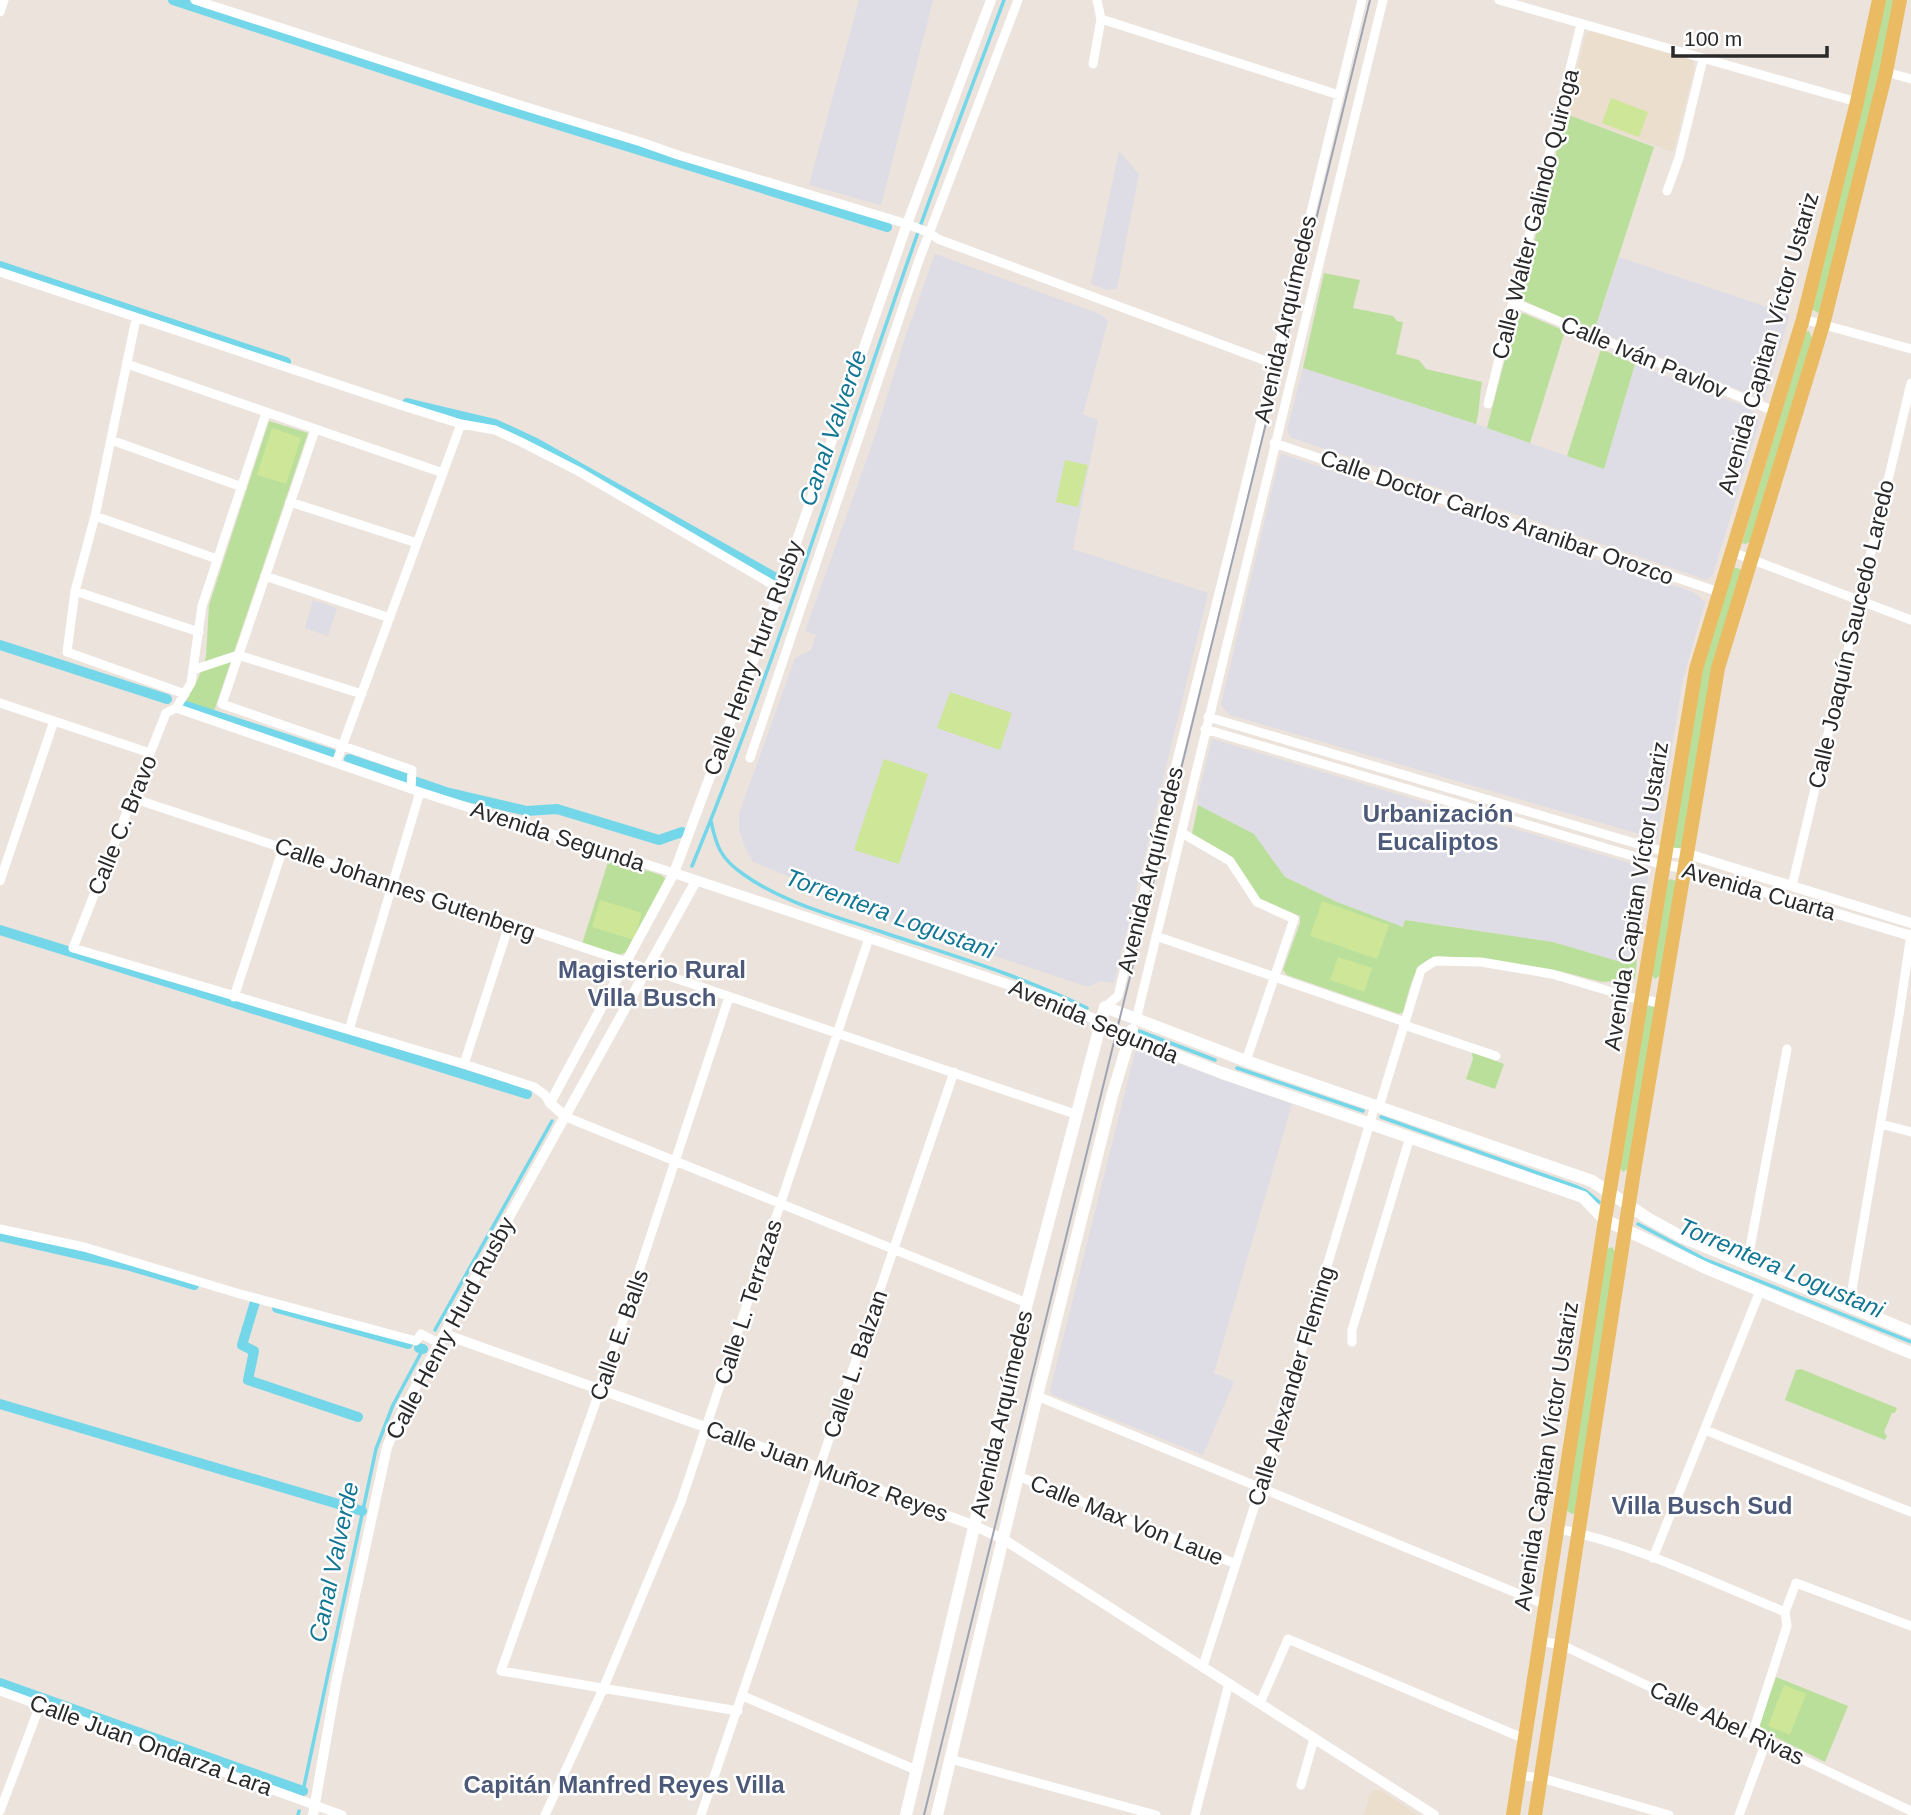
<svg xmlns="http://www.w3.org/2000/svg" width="1911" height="1815" font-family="Arial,sans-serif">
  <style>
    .industrial { fill: #dedce4 }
    .education { fill: #ecdecc }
    .green { fill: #badf9b }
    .pitch { fill: #cde697 }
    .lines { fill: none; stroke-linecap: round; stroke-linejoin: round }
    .stream { stroke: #73d7e9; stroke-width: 3.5 }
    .canal { stroke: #73d7e9; stroke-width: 10 }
    .minor { stroke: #fff; stroke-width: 9 }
    .tertiary { stroke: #fff; stroke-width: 10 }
    .secondary { stroke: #fff; stroke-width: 12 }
    .primary { stroke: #eabb62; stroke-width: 14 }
    .tram { stroke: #9fa4b3; stroke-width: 2 }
    .labels { text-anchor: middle; stroke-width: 5; stroke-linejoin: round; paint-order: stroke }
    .street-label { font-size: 23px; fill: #2a2a2a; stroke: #fff }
    .water-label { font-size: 24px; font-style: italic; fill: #137694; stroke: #fff }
    .neighbourhood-label { font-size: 24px; font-weight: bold; fill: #4c5978; stroke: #fff }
  </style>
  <rect width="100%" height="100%" fill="#ebe3dc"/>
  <path class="industrial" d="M859,0H933L881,205L809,185Z
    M1119,151L1139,174L1117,288L1108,290L1091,284Z
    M935,254L1102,315L1108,321L1083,414L1098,420L1073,549L1208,593L1114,983L1100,981L1088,987L823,899L826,891L753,862L744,845L739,829V814L795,658L811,650L816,635L805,631L875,436L905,338Z
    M1619,257L1790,315L1765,398L1756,397L1595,330Z
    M1635,364L1750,408L1758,418L1759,423L1713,574L1707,580L1290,437L1287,430L1303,368L1476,424L1604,469Z
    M1282,454L1693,592L1705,602L1683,678L1657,839L1230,715L1221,705L1279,460Z
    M313,600L337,608L328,636L305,628Z
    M1212,739L1649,869L1637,959L1624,963L1553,942L1406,920L1403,927L1337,902L1285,877L1254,834L1198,805V795Z
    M1140,1050L1292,1104L1214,1373L1234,1382L1203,1455L1053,1395L1050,1391L1135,1052Z"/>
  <path class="education" d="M1593,31L1690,58L1693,61L1694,69L1673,152L1566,114L1586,34Z
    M1375,1790H1380L1418,1815H1364L1370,1794Z"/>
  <path class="green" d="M1885,0H1894L1882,61L1822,310L1818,313L1812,309Z
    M1566,114L1654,147L1594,332L1522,300L1521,295Z
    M1324,273L1360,280L1353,308L1393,316L1397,321L1403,322L1396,354L1419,360L1426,369L1482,382C1479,397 1480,410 1476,424L1303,368Z
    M1523,313L1565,331L1530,443L1487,428L1516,317Z
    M1809,331L1812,338L1752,541L1745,544L1742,543L1806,332Z
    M1601,349L1635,364L1604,469L1567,456Z
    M269,421L308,433L214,711L186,701L198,679L206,657L209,605Z
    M1733,567L1740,569L1742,572L1683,847L1680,850L1673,848L1701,673Z
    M1198,805L1254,834L1285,877L1337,902L1403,927L1405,920L1553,942L1624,963L1637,959L1635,979L1602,982L1560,971L1493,961L1439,956C1412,960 1410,990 1403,1012L1399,1014L1287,975L1283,970L1300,923V916L1259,899L1228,854L1192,834Z
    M609,859L661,875L666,879L627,952L619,955L582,944Z
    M1670,879L1676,881L1661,975L1655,979L1651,974L1667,882Z
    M1648,1006L1654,1007L1655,1011L1629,1168L1623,1172L1619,1167L1645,1009Z
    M1472,1052L1504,1064L1495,1089L1466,1079L1473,1059Z
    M1612,1247L1615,1252L1575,1513L1572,1514L1566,1510L1607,1249Z
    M1801,1369L1897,1408L1895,1413H1892L1884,1432L1887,1436L1885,1440L1785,1400L1796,1370Z
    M1776,1677L1848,1706L1825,1762L1760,1729V1722Z"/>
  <path class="pitch" d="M1611,98L1648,112L1639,137L1602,123Z
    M272,428L301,438L286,484L257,475Z
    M1065,460L1088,465L1078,507L1056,502Z
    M950,692L1012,713L1000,750L937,728Z
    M884,759L928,774L899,864L854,850Z
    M600,900L642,913L634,940L592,927Z
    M1322,901L1389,925L1377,959L1310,936Z
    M1338,957L1372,968L1364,992L1330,980Z
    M1784,1685L1806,1694L1790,1735L1768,1726Z"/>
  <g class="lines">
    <path class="stream" d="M711,821C716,846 721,859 743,874C782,902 831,915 876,930C947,954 1020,975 1087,1008
      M692,866C777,661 842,448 916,238C944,159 975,79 1004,0
      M1139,1031L1215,1060
      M1237,1068L1363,1111
      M1381,1117L1577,1187L1586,1191L1599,1202
      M1638,1224L1704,1259L1911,1342
      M435,1330L552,1121
      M303,1791L376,1449L393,1405L423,1349
      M298,1815L299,1811"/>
    <path class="canal" d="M173,0L478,100L887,227
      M0,266L286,362
      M407,403L495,424L536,443L776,578
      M0,645L167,699
      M186,706L332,754
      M349,759L446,792L527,811L557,809L659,840L682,832
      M0,930L527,1094
      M0,1236L130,1266L194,1285
      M255,1302L242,1345L254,1351L248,1380L358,1417
      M277,1308L408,1344
      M419,1348L423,1349
      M0,1404L362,1511
      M0,1683L303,1791"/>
    <path class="minor" d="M195,0L517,104L641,142L678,155L907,224L930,233L938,239L1274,364
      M1499,0L1857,102
      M0,12L4,0
      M1101,19L1339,95
      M1093,64L1101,19L1097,0
      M1886,72L1911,79
      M1667,191L1679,158L1703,59
      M0,272L400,405L461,424L495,430L521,442L578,471L780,589
      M1513,302L1774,411
      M136,319L95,516L75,591L67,652L185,694
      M1803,319L1911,349
      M127,364L443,473
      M1488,404L1581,24
      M315,430L222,704L412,770L411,789
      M111,440L242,487
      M1274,443L1719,592
      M290,502L417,543
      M95,516L217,559
      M1732,552L1911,620
      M265,576L390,618
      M75,591L199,632
      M193,670L238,655L362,694
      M0,703L150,753
      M176,708L166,713L73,948L464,1064L534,1087L545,1095L550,1103
      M176,708L420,792L674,873
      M176,708L191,683L202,606L266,413
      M1208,717L1665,852
      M1205,729L1663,865
      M750,758L919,260L1018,0
      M336,763L461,424
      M132,798L654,971L1075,1114
      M1182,833L1230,861L1257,902L1294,919L1246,1061
      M0,881L54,721
      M1792,886L1911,383
      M1156,936L1405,1022
      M234,997L283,848
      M729,997L600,1390L501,1671L738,1711
      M1105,1007L1118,996L1234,533L1362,0
      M1136,1020L1383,0
      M1404,1025L1496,1056
      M349,1030L420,792
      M464,1064L509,925
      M1379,1107L1421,970L1435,961L1481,962L1552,974L1629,997L1662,1003
      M566,1117L1027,1303
      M1881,1124L1911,1132
      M0,1229L84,1247L240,1294L416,1341L421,1334L439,1343
      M1747,1264L1787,1049
      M1849,1307L1899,1015L1911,934
      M1352,1342V1330L1410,1137
      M1037,1396L1546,1605
      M1705,1430L1911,1512
      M1018,1476L1236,1564
      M1558,1529C1633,1543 1714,1583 1785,1612
      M1653,1558L1760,1291
      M1540,1641L1562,1645L1911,1811
      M1203,1666L1261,1486L1375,1106
      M0,1691L342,1815
      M743,1696L916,1770
      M1260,1703L1288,1639L1525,1739
      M1752,1735L1787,1626L1785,1612L1796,1583L1911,1626
      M950,1759L1156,1815
      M1519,1775L1541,1778L1669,1815
      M1301,1785L1314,1739
      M0,1811L40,1705
      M545,1815L603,1689L681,1502L869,938
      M701,1815L954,1072
      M1195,1815L1229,1683
      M1739,1815L1766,1742"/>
    <path class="tertiary" d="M1665,852L1688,854L1911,923
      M1663,865L1685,868L1911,936
      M674,873L1055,1000L1100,1022
      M566,1117L550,1103L674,873L780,589L907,224L991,0
      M444,1334L820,1468L975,1526L1003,1539L1434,1815
      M313,1815L336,1683L387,1447L400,1416L444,1334L696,881"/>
    <path class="secondary" d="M1100,1022L1129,1037L1222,1073L1583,1197L1605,1220L1708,1269L1911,1353
      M906,1815L1027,1303L1105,1007L1246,1061L1592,1181L1649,1219L1682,1237L1911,1332
      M937,1815L1037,1396L1112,1096L1132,1030"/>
    <path class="primary" d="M1513,1815L1605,1220L1696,669L1803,319L1857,102L1879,0
      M1535,1815L1634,1171L1718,668L1823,325L1886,72L1900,0"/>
    <path class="tram" d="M924,1815L1370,0"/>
  </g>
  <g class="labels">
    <g class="street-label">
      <text transform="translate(1535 214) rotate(-76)" y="8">Calle Walter Galindo Quiroga</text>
      <text transform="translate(1285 319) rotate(-77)" y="8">Avenida Arquímedes</text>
      <text transform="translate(1768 343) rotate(-74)" y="8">Avenida Capitan Víctor Ustariz</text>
      <text transform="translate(1644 357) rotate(23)" y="8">Calle Iván Pavlov</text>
      <text transform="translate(1497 517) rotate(19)" y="8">Calle Doctor Carlos Aranibar Orozco</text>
      <text transform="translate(1851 634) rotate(-77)" y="8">Calle Joaquín Saucedo Laredo</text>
      <text transform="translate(753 658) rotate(-70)" y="8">Calle Henry Hurd Rusby</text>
      <text transform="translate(122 825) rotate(-68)" y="8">Calle C. Bravo</text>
      <text transform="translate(558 836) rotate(18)" y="8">Avenida Segunda</text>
      <text transform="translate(1150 870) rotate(-76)" y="8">Avenida Arquímedes</text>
      <text transform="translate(405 889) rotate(19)" y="8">Calle Johannes Gutenberg</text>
      <text transform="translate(1759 891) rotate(16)" y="8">Avenida Cuarta</text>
      <text transform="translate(1636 896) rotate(-81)" y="8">Avenida Capitan Víctor Ustariz</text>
      <text transform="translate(1094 1021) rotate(23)" y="8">Avenida Segunda</text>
      <text transform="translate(748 1302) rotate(-72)" y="8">Calle L. Terrazas</text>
      <text transform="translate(450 1328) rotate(-62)" y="8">Calle Henry Hurd Rusby</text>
      <text transform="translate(619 1335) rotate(-71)" y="8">Calle E. Balls</text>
      <text transform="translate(855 1364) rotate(-71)" y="8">Calle L. Balzan</text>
      <text transform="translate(1291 1386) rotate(-73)" y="8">Calle Alexander Fleming</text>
      <text transform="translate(1001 1414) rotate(-77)" y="8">Avenida Arquímedes</text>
      <text transform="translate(1546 1456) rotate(-81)" y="8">Avenida Capitan Víctor Ustariz</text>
      <text transform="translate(827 1471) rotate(20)" y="8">Calle Juan Muñoz Reyes</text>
      <text transform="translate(1127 1520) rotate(22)" y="8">Calle Max Von Laue</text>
      <text transform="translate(1727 1723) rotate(25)" y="8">Calle Abel Rivas</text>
      <text transform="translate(151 1745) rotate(20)" y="8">Calle Juan Ondarza Lara</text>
    </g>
    <g class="water-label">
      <text transform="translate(833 428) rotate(-71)" y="8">Canal Valverde</text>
      <text transform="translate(890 914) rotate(20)" y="8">Torrentera Logustani</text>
      <text transform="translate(1781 1268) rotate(23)" y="8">Torrentera Logustani</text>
      <text transform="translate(334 1562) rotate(-78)" y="8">Canal Valverde</text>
    </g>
    <g class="neighbourhood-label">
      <text x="1438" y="822">Urbanización<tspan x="1438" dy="28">Eucaliptos</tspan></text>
      <text x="652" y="978">Magisterio Rural<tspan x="652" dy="28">Villa Busch</tspan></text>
      <text x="1702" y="1514">Villa Busch Sud</text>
      <text x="624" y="1793">Capitán Manfred Reyes Villa</text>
    </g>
  </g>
  <path d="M1673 46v10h154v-10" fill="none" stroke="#2a2a2a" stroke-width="3.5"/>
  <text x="1684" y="46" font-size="21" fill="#2a2a2a" stroke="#ffffff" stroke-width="5" paint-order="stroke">100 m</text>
</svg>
